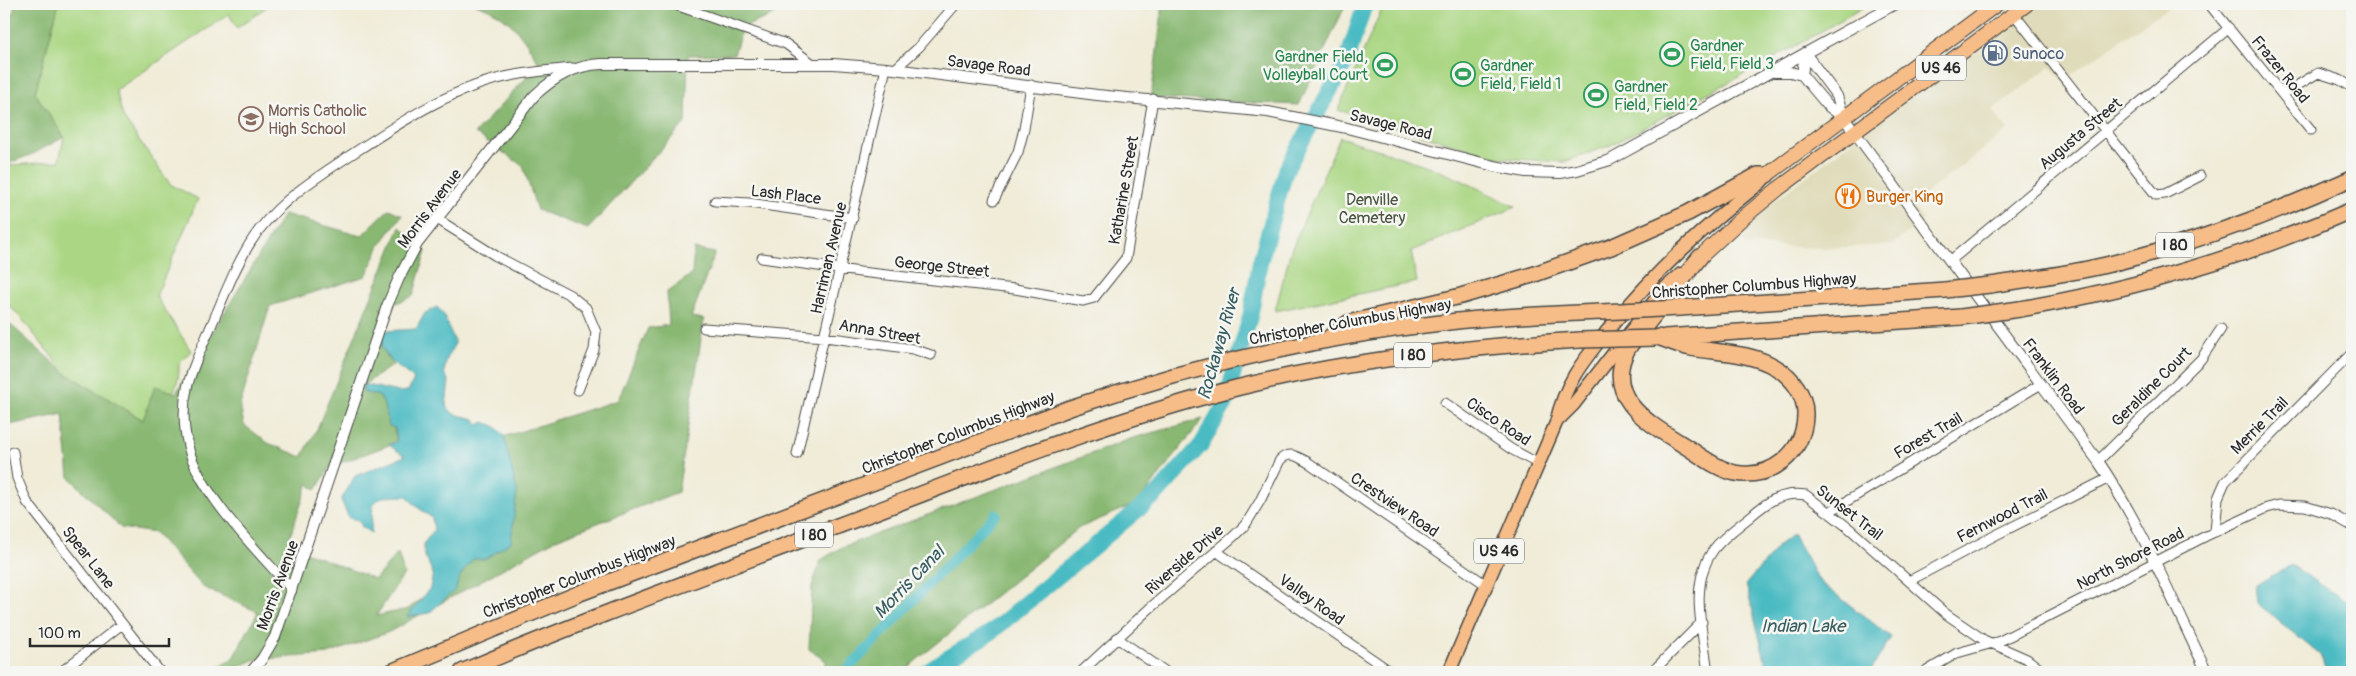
<svg xmlns="http://www.w3.org/2000/svg" width="2356" height="676" font-family="Pangolin,sans-serif">
  <style>
    .built { fill: #e0dcbb }
    .green { fill: #abd784; stroke: #6b8158 }
    .forest { fill: #88b872; stroke: #5a724e }
    .water { fill: #4cbbc3; stroke: #3c7377 }
    .lines { fill: none; stroke-linecap: round; stroke-linejoin: round }
    .canal { stroke: #4cbbc3; stroke-width: 10 }
    .river { stroke: #4cbbc3; stroke-width: 16 }
    .minor-casing { stroke: #494845; stroke-width: 11 }
    .tertiary-casing { stroke: #494845; stroke-width: 12 }
    .primary-casing { stroke: #494845; stroke-width: 15 }
    .trunk-casing { stroke: #494845; stroke-width: 16 }
    .motorway-casing { stroke: #494845; stroke-width: 18 }
    .minor { stroke: #fff; stroke-width: 9 }
    .tertiary { stroke: #fff; stroke-width: 10 }
    .primary { stroke: #f7bd88; stroke-width: 12 }
    .trunk { stroke: #f7bd88; stroke-width: 14 }
    .motorway { stroke: #f7bd88; stroke-width: 15 }
    .motorway-bridge-casing { stroke: #494845; stroke-width: 18; stroke-linecap: butt }
    .motorway-bridge { stroke: #f7bd88; stroke-width: 15 }
    .labels { text-anchor: middle; stroke-width: 5; stroke-linejoin: round; paint-order: stroke }
    .shield { fill: #f6f6f2; stroke: #686867; stroke-width: 1 }
    .shield-label { font-size: 15px; font-weight: bold; fill: #2b2b2b }
    .leisure-label { font-size: 16px; fill: #27864d; stroke: #f6f6f2; text-anchor: start }
    .service-label { font-size: 16px; fill: #4e5e75; stroke: #f6f6f2; text-anchor: start }
    .street-label { font-size: 16px; fill: #2b2b2b; stroke: #f6f6f2 }
    .education-label { font-size: 16px; fill: #785e54; stroke: #f6f6f2; text-anchor: start }
    .food-label { font-size: 16px; fill: #c56008; stroke: #f6f6f2; text-anchor: start }
    .park-label { font-size: 16px; fill: #4b5641; stroke: #f6f6f2 }
    .water-label { font-size: 18px; font-style: italic; fill: #375d60; stroke: #f6f6f2 }
  </style>
  <rect width="100%" height="100%" fill="#f6f6f2"/>
  <filter id="ink" filterUnits="userSpaceOnUse"><feTurbulence type="fractalNoise" baseFrequency=".02" numOctaves="2"/><feDisplacementMap in="SourceGraphic" scale="10" xChannelSelector="R" yChannelSelector="G"/><feConvolveMatrix kernelMatrix="1 2 1 2 8 2 1 2 1" color-interpolation-filters="sRGB"/></filter>
  <filter id="wash" filterUnits="userSpaceOnUse"><feTurbulence type="fractalNoise" baseFrequency=".0096" numOctaves="4" result="noise"/><feDisplacementMap in="SourceGraphic" scale="20" xChannelSelector="R" yChannelSelector="G"/><feGaussianBlur stdDeviation="1.12" result="paint"/><feColorMatrix in="noise" values="0 0 0 0 0 0 0 0 0 0 0 0 0 0 0 0 0 1.4 0 .05"/><feComposite in="paint" operator="in"/></filter>
  <g filter="url(#wash)">
    <rect width="100%" height="100%" fill="#f0ecd8"/>
    <path class="built" d="M2039,4H2173L2063,80L2050,67L1992,110L2008,130L1912,204L1923,220L1892,245L1824,248L1746,245L1736,231L1850,143Z"/>
    <path class="green" d="M61,4H271L237,28L229,14L116,90L123,117L170,184L198,199L156,296L191,351L179,363C180,395 166,402 143,420L65,373L22,319L4,300V166L59,161L64,137L35,93L58,5Z
      M1384,4H1869L1776,57L1611,145L1564,162L1500,158L1338,110Z
      M1340,137L1425,165L1461,180L1516,207L1411,251L1417,282L1275,311L1291,250Z"/>
    <path class="forest" d="M14,4H61L58,6L35,93L64,137L35,153L4,165V20L14,14Z
      M476,4H799L742,28L734,54L688,55L686,122L588,229L537,210L523,166L475,133L539,64C523,35 509,15 476,4Z
      M1163,4H1346L1299,105L1151,98Z
      M389,209L402,215L380,245L366,276L270,306L240,405L244,425L268,443L302,457L317,429L400,227L426,251L413,296L385,308L382,348L393,365L363,385V392L379,396C388,410 394,426 397,442L330,467L316,490L308,484L287,545L375,579L398,553L404,574L376,616L408,609L438,586L488,442L618,400L648,328L669,325L667,292L692,274L694,249L715,253L691,317L704,319L678,492L556,539L389,632L328,654L254,660L227,672H211L233,658L258,612L203,587L155,533L121,528L69,477L63,414L4,426V319L65,373L143,420L155,386L176,393L284,214L361,236Z
      M1203,419L1138,503L1079,528L902,672H817L827,662L809,649L812,586L821,560L842,547L1133,438Z"/>
    <path class="water" d="M437,307L444,315L455,343L446,361L444,373L449,381L446,406L454,414L475,419L478,425L484,422L495,426L504,436L517,491L511,542L485,559H473L460,576L455,590L429,613L407,617L430,588L433,573L424,554V543L434,530L432,518L416,506L407,496L382,497L373,504L371,533L363,528L358,520L349,518L341,500L355,476L405,456L389,445L397,441L395,428L389,426L383,402L379,396L363,392V384L398,392L408,391L414,379L392,362L382,348L383,331L416,329L425,313Z
      M1793,534L1820,582L1891,637L1870,672H1768L1746,584L1779,545Z
      M2291,565L2352,605V672H2327L2320,655L2257,603L2255,585Z"/>
    <g class="lines">
      <path class="canal" d="M845,672L996,514"/>
      <path class="river" d="M927,672L936,665L990,633L1103,539L1159,492L1201,445L1224,406L1250,317L1260,262L1286,170L1347,60L1364,7L1367,4"/>
    </g>
  </g>
  <g filter="url(#ink)">
    <g class="lines">
      <defs>
        <path id="minor" d="M673,4L786,44L813,64
          M2209,4L2311,130
          M2014,14L2156,195L2165,194L2200,176
          M895,69L919,47L956,4
          M2283,94L2318,73L2340,80L2352,87
          M994,200L1018,152L1024,129L1031,85
          M715,201L749,203L853,218
          M437,219L496,256L570,295L586,308L596,332L594,350L578,390
          M762,258L860,272L1015,289L1083,301L1094,298L1126,258L1153,99
          M1950,261L2229,28
          M704,328L825,337L913,349L931,355
          M1445,403L1511,449L1537,463
          M13,452L17,478L27,502L160,672
          M797,454L886,68
          M2098,461L2201,359L2221,329
          M1829,512L2041,384
          M2215,532L2218,498L2225,482L2352,353
          M1216,551L1391,672
          M1909,581L1992,537L2109,478
          M292,590C259,552 199,494 188,446C176,397 193,367 212,324C226,292 238,258 259,230C282,200 314,179 346,158C398,124 452,86 515,75C535,71 554,70 573,68
          M1117,638L1166,672
          M61,672L122,624
          M1081,672L1150,608L1234,536L1246,524L1260,501L1280,460C1290,450 1298,457 1309,463L1485,584
          M1652,672L1702,622
          M1708,672C1703,632 1688,584 1714,549C1724,536 1739,526 1751,516C1768,501 1783,491 1806,495L1850,529L1946,614L1984,640L2027,659L2044,672
          M1925,672L1957,653L2000,641L2206,536L2267,508L2279,505L2305,506L2331,514L2352,526"/>
        <path id="tertiary" d="M1805,53L1837,96L1844,118L2098,461C2143,527 2172,601 2207,672
          M1774,72H1790L1802,75L1828,106L1844,118
          M1802,75L1805,53
          M251,672L262,659L275,637L387,306L399,278L417,244L534,96C554,77 575,65 602,64H833L886,68L1097,95L1268,112L1347,128L1494,166L1526,172L1560,173L1577,170L1610,160L1895,4"/>
        <path id="primary" d="M1557,421L1573,405L1664,289L1681,274
          M1449,672L1556,423C1566,379 1585,359 1612,325C1659,268 1703,228 1760,183L1767,175"/>
        <path id="trunk" d="M1767,175L1997,4
          M1700,257L1739,221L1778,189L2027,4"/>
        <path id="motorway" d="M1990,285C2029,279 2068,274 2106,265C2191,244 2273,214 2352,178
          M1680,308L1945,290
          M2020,309C2135,289 2245,257 2352,210
          M1658,337C1669,341 1680,346 1691,348C1720,353 1749,352 1775,367C1793,377 1806,396 1805,416C1804,453 1771,480 1735,473C1717,469 1700,455 1685,446C1650,424 1601,398 1628,348L1700,257
          M1665,337L1961,317
          M1329,338L1348,323L1461,296L1532,275L1611,247L1688,213L1758,175H1767
          M391,672L580,593L1070,408C1193,366 1320,336 1449,322C1500,316 1550,314 1601,312
          M462,672C585,619 711,574 835,527C968,477 1099,423 1236,388C1349,360 1464,347 1580,340"/>
      </defs>
      <use href="#minor" class="minor-casing"/>
      <use href="#tertiary" class="tertiary-casing"/>
      <use href="#primary" class="primary-casing"/>
      <use href="#trunk" class="trunk-casing"/>
      <use href="#motorway" class="motorway-casing"/>
      <use href="#minor" class="minor"/>
      <use href="#tertiary" class="tertiary"/>
      <use href="#primary" class="primary"/>
      <use href="#trunk" class="trunk"/>
      <use href="#motorway" class="motorway"/>
      <defs>
        <path id="motorway-bridge" d="M1945,290L1990,285
          M1601,312L1680,308
          M1961,317L2020,309
          M1580,340L1656,338"/>
      </defs>
      <use href="#motorway-bridge" class="motorway-bridge-casing"/>
      <use href="#motorway-bridge" class="motorway-bridge"/>
    </g>
  </g>
  <defs>
    <symbol id="fuel-ring" viewBox="-11 -11 22 22"><circle r="9.5" fill="#f6f6f2" stroke="#5c6f8a" stroke-width="1.5"/><path d="M-5.5-6h7V0h2V4h1.3V-2.5L3-4.5l.8-.8L6-3V5H2.5V1h-1V6h-7ZM-4.2-4.7v3.2H.2V-4.7Z" fill="#5c6f8a"/></symbol>
    <symbol id="stadium-ring" viewBox="-11 -11 22 22"><circle r="9.5" fill="#f6f6f2" stroke="#2e9e5b" stroke-width="1.5"/><path d="M0-5a6.5 5 0 1 0 0 10a6.5 5 0 1 0 0-10ZM-3.5-1.8h7v3.6h-7Z" fill="#2e9e5b"/></symbol>
    <symbol id="school-ring" viewBox="-11 -11 22 22"><circle r="9.5" fill="#f6f6f2" stroke="#8d6e63" stroke-width="1.5"/><path d="M0-5L7-2L0 1L-7-2ZM-4 1L0 2.5L4 1V4Q0 6-4 4Z" fill="#8d6e63"/></symbol>
    <symbol id="restaurant-ring" viewBox="-11 -11 22 22"><circle r="9.5" fill="#f6f6f2" stroke="#e8710a" stroke-width="1.5"/><path d="M-5-6h1v4h1v-4h1v4h1v-4h1v5L-1.5 .5V6h-2V.5L-5-1ZM5-6V6H3V1.5H1.5Q1.5-4 5-6Z" fill="#e8710a"/></symbol>
  </defs>
  <g fill-rule="evenodd">
    <use href="#fuel-ring" x="1981" y="39" width="28" height="28"/>
    <use href="#stadium-ring" x="1658" y="40" width="28" height="28"/>
    <use href="#stadium-ring" x="1371" y="51" width="28" height="28"/>
    <use href="#stadium-ring" x="1449" y="60" width="28" height="28"/>
    <use href="#stadium-ring" x="1582" y="81" width="28" height="28"/>
    <use href="#school-ring" x="237" y="105" width="28" height="28"/>
    <use href="#restaurant-ring" x="1834" y="182" width="28" height="28"/>
  </g>
  <g class="labels">
    <g class="shield">
      <rect x="1916" y="55.5" width="50" height="25" rx="4"/>
      <rect x="2156" y="232.5" width="38" height="25" rx="4"/>
      <rect x="1394" y="342.5" width="38" height="25" rx="4"/>
      <rect x="795" y="522.5" width="38" height="25" rx="4"/>
      <rect x="1474" y="538.5" width="50" height="25" rx="4"/>
    </g>
    <g class="shield-label">
      <text x="1941" y="73">US 46</text>
      <text x="2175" y="250">I 80</text>
      <text x="1413" y="360">I 80</text>
      <text x="814" y="540">I 80</text>
      <text x="1499" y="556">US 46</text>
    </g>
    <g class="leisure-label">
      <text x="1690" y="51">Gardner<tspan x="1690" dy="18">Field, Field 3</tspan></text>
      <text x="1368" y="62" text-anchor="end">Gardner Field,<tspan x="1368" dy="18">Volleyball Court</tspan></text>
      <text x="1480" y="71">Gardner<tspan x="1480" dy="18">Field, Field 1</tspan></text>
      <text x="1614" y="92">Gardner<tspan x="1614" dy="18">Field, Field 2</tspan></text>
    </g>
    <g class="service-label">
      <text x="2012" y="59">Sunoco</text>
    </g>
    <g class="street-label">
      <text transform="translate(989 65) rotate(7)" y="6">Savage Road</text>
      <text transform="translate(2281 69) rotate(51)" y="6">Frazer Road</text>
      <text transform="translate(1391 124) rotate(14)" y="6">Savage Road</text>
      <text transform="translate(2080 133) rotate(-40)" y="6">Augusta Street</text>
      <text transform="translate(1123 190) rotate(-80)" y="6">Katharine Street</text>
      <text transform="translate(786 194) rotate(7)" y="6">Lash Place</text>
      <text transform="translate(429 208) rotate(-53)" y="6">Morris Avenue</text>
      <text transform="translate(828 258) rotate(-77)" y="6">Harriman Avenue</text>
      <text transform="translate(942 266) rotate(6)" y="6">George Street</text>
      <text transform="translate(1754 285) rotate(-4)" y="6">Christopher Columbus Highway</text>
      <text transform="translate(1350 321) rotate(-10)" y="6">Christopher Columbus Highway</text>
      <text transform="translate(880 331) rotate(10)" y="6">Anna Street</text>
      <text transform="translate(2054 376) rotate(53)" y="6">Franklin Road</text>
      <text transform="translate(2151 386) rotate(-45)" y="6">Geraldine Court</text>
      <text transform="translate(1499 421) rotate(34)" y="6">Cisco Road</text>
      <text transform="translate(2259 425) rotate(-45)" y="6">Merrie Trail</text>
      <text transform="translate(958 432) rotate(-21)" y="6">Christopher Columbus Highway</text>
      <text transform="translate(1928 435) rotate(-30)" y="6">Forest Trail</text>
      <text transform="translate(1395 504) rotate(34)" y="6">Crestview Road</text>
      <text transform="translate(1850 512) rotate(38)" y="6">Sunset Trail</text>
      <text transform="translate(2002 515) rotate(-27)" y="6">Fernwood Trail</text>
      <text transform="translate(89 557) rotate(52)" y="6">Spear Lane</text>
      <text transform="translate(2130 558) rotate(-27)" y="6">North Shore Road</text>
      <text transform="translate(1184 559) rotate(-41)" y="6">Riverside Drive</text>
      <text transform="translate(579 576) rotate(-21)" y="6">Christopher Columbus Highway</text>
      <text transform="translate(277 585) rotate(-70)" y="6">Morris Avenue</text>
      <text transform="translate(1312 599) rotate(35)" y="6">Valley Road</text>
    </g>
    <g class="education-label">
      <text x="268" y="116">Morris Catholic<tspan x="268" dy="18">High School</tspan></text>
    </g>
    <g class="food-label">
      <text x="1866" y="202">Burger King</text>
    </g>
    <g class="park-label">
      <text x="1372" y="205">Denville<tspan x="1372" dy="18">Cemetery</tspan></text>
    </g>
    <g class="water-label">
      <text transform="translate(1219 344) rotate(-74)" y="6">Rockaway River</text>
      <text transform="translate(909 582) rotate(-46)" y="6">Morris Canal</text>
      <text x="1803" y="632">Indian Lake</text>
    </g>
  </g>
  <rect width="2356" height="676" fill="none" stroke="#f6f6f2" stroke-width="20"/>
  <path d="M30 638v8h139v-8" fill="none" stroke="#2b2b2b" stroke-width="2.5"/>
  <text x="38" y="638" font-size="15" fill="#2b2b2b" stroke="#f6f6f2" stroke-width="4" paint-order="stroke">100 m</text>
</svg>
